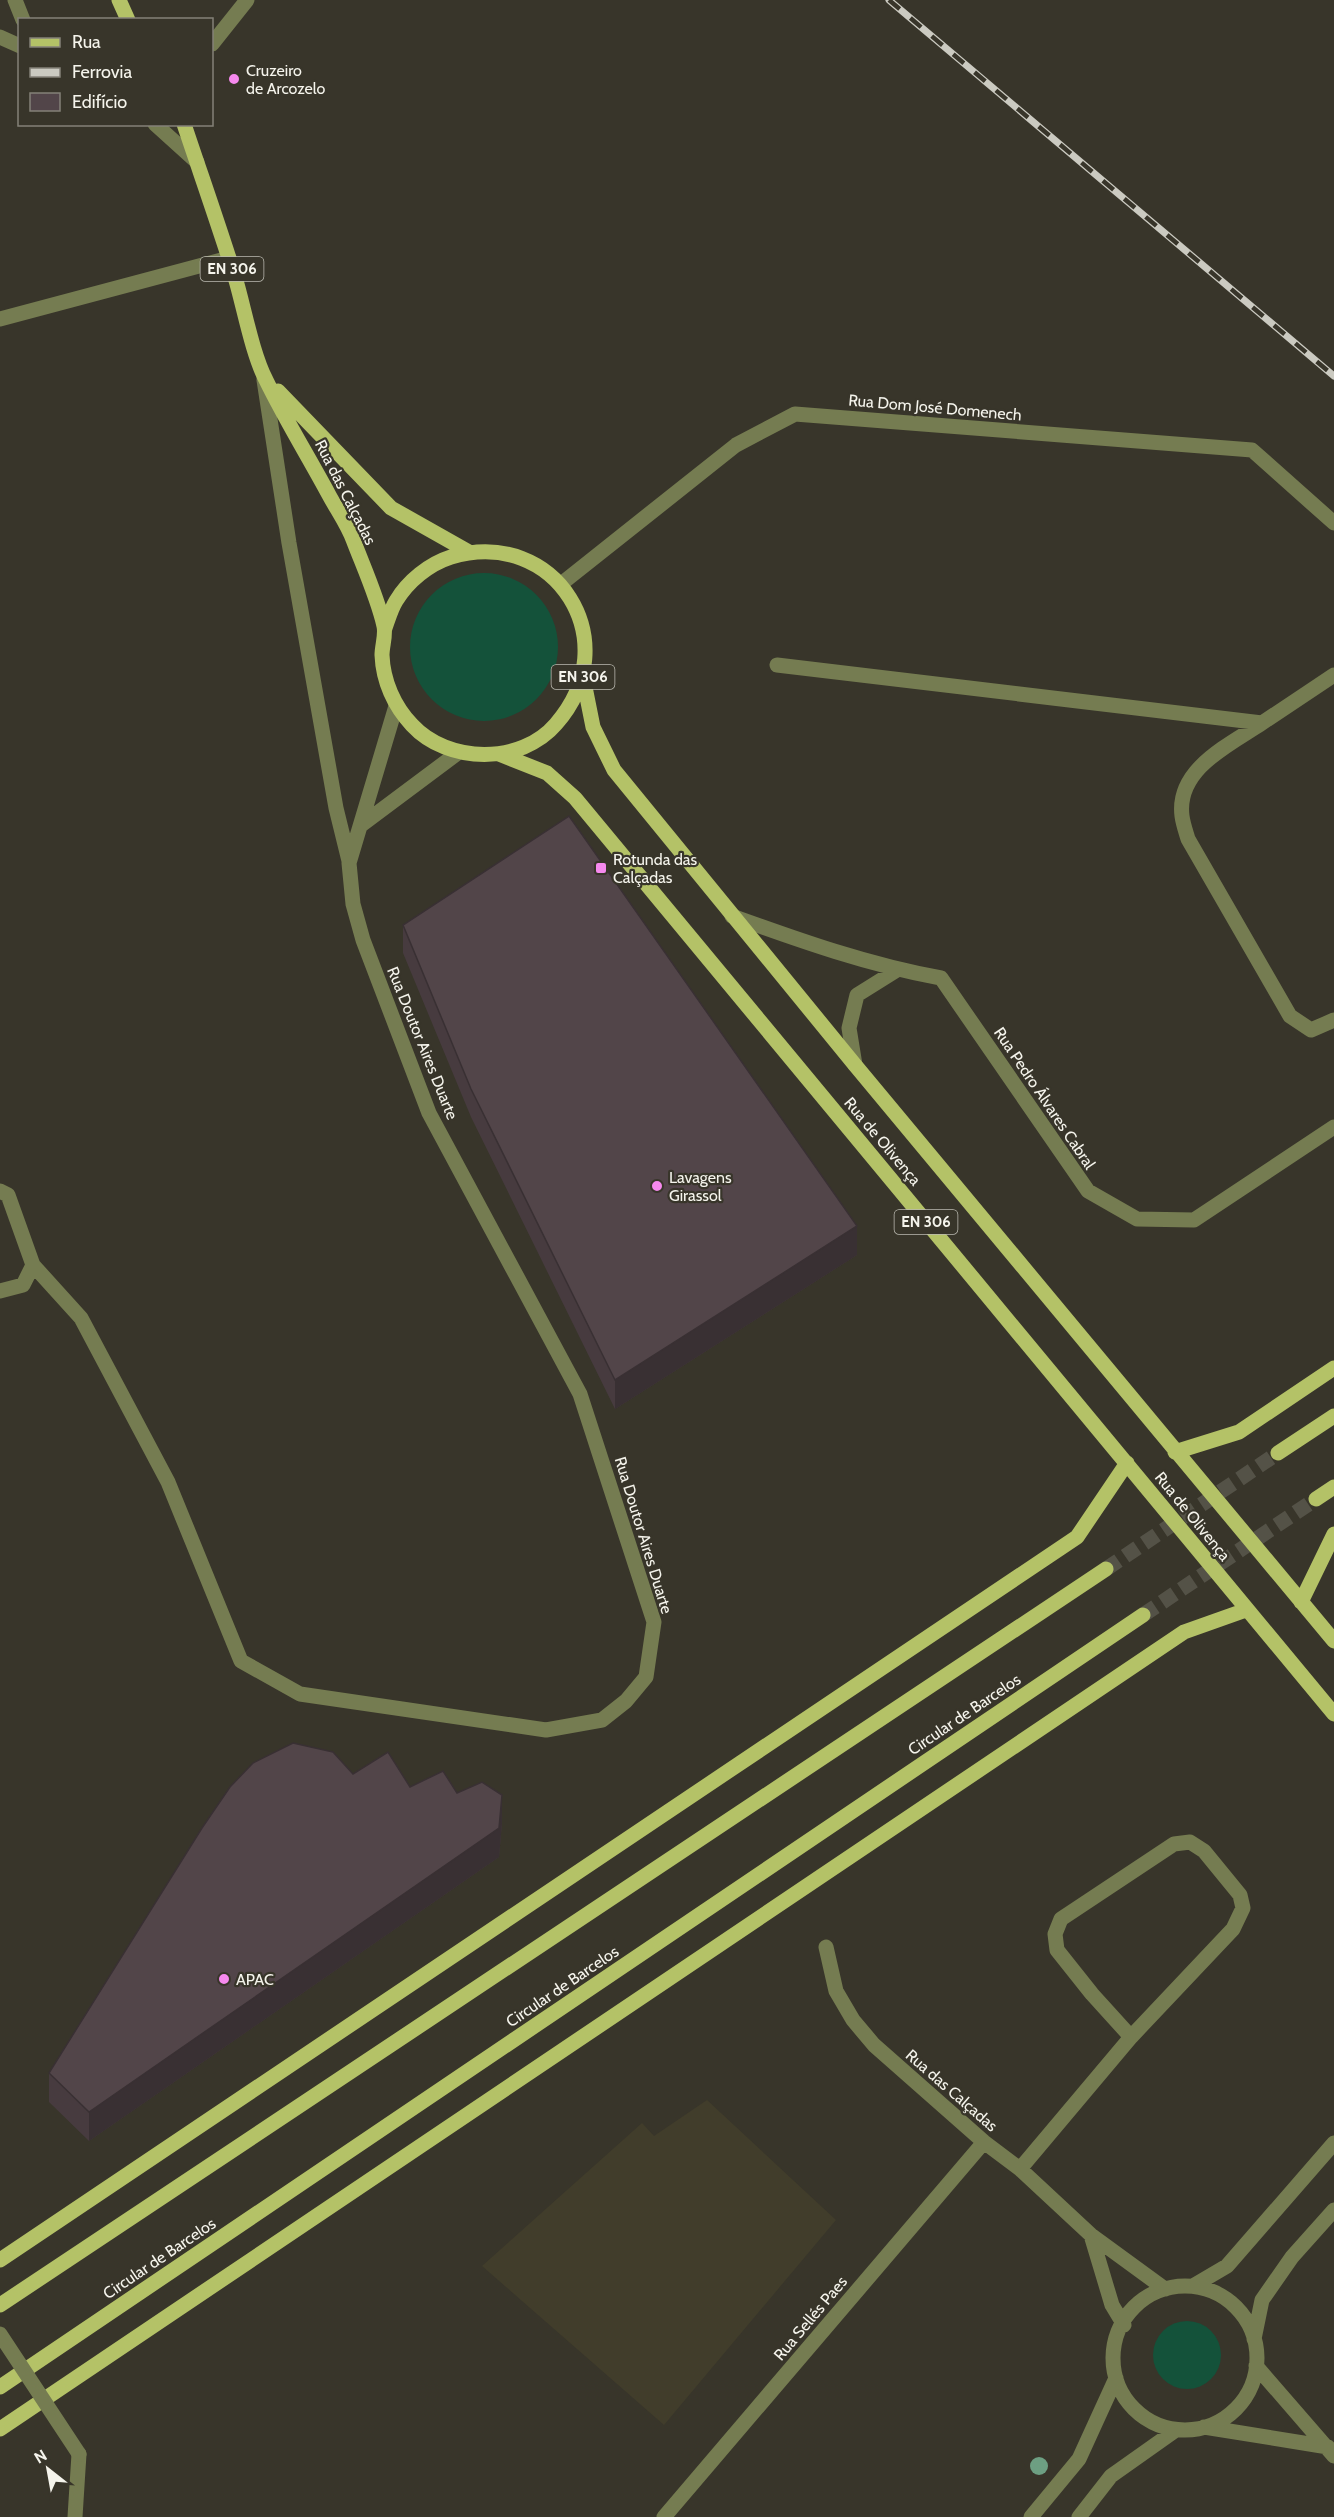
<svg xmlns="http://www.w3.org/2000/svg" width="1334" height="2517" font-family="Cabin,sans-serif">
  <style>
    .built { fill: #413d2b }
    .green { fill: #14523a }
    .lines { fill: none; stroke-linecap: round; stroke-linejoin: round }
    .major-tunnel { stroke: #545247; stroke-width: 15; stroke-dasharray: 15 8; stroke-linecap: butt }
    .minor { stroke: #757c51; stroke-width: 15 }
    .major { stroke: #b4c267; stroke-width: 15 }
    .rail-casing { stroke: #cbcac1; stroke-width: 7 }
    .rail { stroke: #38352a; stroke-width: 4.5; stroke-dasharray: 14; stroke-linecap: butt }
    .minor-bridge { stroke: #757c51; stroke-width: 15 }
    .tree { fill: #6d9f82 }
    .wall { fill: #473b3f }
    .shaded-wall { fill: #393033 }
    .building { fill: #524549; stroke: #393033; stroke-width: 1.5 }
    .poi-dot { fill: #f689ee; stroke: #38352a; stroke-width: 2 }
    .labels { text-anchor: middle; stroke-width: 4.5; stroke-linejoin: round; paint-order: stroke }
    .shield { fill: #38352a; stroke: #bcbbb2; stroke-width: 1.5 }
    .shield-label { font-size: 15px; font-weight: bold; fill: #f5f4ec }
    .poi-label { font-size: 16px; fill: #f5f4ec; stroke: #38352a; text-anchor: start }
    .street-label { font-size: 16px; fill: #f5f4ec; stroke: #38352a }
  </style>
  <rect width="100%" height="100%" fill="#38352a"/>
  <path class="built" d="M707,2100L836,2220L664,2425L482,2266L642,2123L654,2136Z"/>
  <path class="green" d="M410 647a74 74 0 1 1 148 0a74 74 0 1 1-148 0Z
    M1153 2355a34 34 0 1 1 68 0a34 34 0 1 1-68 0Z"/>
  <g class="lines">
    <path class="major-tunnel" d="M1106,1569L1278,1453
      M1143,1615L1316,1499"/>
    <path class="minor" d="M15,0L23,20
      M0,37L20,46
      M212,44L247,0
      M155,124L197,162
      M0,319L229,258
      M264,380L289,543L336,808L349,861
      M561,584L736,445L795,414L1252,450L1334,523
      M777,665L1262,723L1334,675
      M1262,723C1229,745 1176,769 1182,816C1183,824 1186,832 1188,839L1290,1016L1311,1030L1334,1020
      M360,826L459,752
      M732,916C801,941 869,965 941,978L1088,1191L1137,1219L1194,1220L1334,1127
      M855,1065L849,1028L857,995L897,970
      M0,1191L8,1195L33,1265L23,1285L0,1291
      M33,1265L81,1318L168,1482L241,1661L300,1694L546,1730L602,1720L626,1701L646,1677L654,1622L580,1394L429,1113L363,940L353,904L349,863L396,706
      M826,1947L836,1991L853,2020L874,2045L984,2142L1020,2169L1091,2235L1165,2289
      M1020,2169L1131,2037L1233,1929L1243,1908L1240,1895L1204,1851L1190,1842L1174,1844L1061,1919L1055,1934L1057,1950L1092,1994L1131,2037
      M1091,2235L1112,2305L1124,2325
      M1193,2286L1227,2266L1334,2143
      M1113 2358a72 72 0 1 1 144 0a72 72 0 1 1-144 0Z
      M1254,2339L1262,2300L1292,2257L1334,2210
      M1256,2366L1334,2456
      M1204,2427L1328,2447
      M75,2517L79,2454
      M664,2517L984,2142
      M1031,2517L1079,2459L1116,2378
      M1079,2517L1111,2476L1176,2430"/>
    <path class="major" d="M119,0L128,20
      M184,124C201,175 219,226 235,277C244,307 252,353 266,380C285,419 308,456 329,495C337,510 348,525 354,542C364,568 378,599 384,626C386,635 382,646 382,655C383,681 394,706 412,725C448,764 521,765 556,724C628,642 556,526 451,557C429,564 408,581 396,601C391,609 388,620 385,628
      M278,391L391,508L469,552
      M583,677L593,727L614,770L855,1065L1334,1641
      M499,754L547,773L575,798L1334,1714
      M1175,1452L1239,1432L1334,1368
      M1278,1453L1334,1416
      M1316,1499L1334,1487
      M1301,1602L1334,1534
      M0,2260L1077,1537L1127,1463
      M0,2305L1106,1569
      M0,2387L1143,1615
      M0,2429L1184,1632L1246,1610"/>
    <defs>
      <path id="rail" d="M889,0L1334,376"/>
    </defs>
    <use href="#rail" class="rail-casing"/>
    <use href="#rail" class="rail"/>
    <path class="minor-bridge" d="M0,2334L79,2454"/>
  </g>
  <circle class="tree" cx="1039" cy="2466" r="9"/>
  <path class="wall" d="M403,925L857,1255L615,1409L471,1117L403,953Z
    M353,1774L410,1787L457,1793L502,1823L499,1857L89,2141L49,2102V2073Z"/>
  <path class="shaded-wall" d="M857,1226V1255L615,1409V1380Z
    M502,1795V1823L499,1857L89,2141V2112Z"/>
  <path class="building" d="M569,816L857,1226L615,1380L471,1089L403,925Z
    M293,1743L333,1752L353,1774L388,1752L410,1787L443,1771L457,1793L482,1782L502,1795L499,1828L89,2112L49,2073L202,1828L230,1787L253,1763Z"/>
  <g class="poi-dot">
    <circle cx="234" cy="79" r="6"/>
    <rect x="595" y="862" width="12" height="12" rx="3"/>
    <circle cx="657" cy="1186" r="6"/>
    <circle cx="224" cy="1979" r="6"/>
  </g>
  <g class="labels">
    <g class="shield">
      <rect x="200.5" y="257" width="63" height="24" rx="4.5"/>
      <rect x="551.5" y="665" width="63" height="24" rx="4.5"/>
      <rect x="894.5" y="1210" width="63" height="24" rx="4.5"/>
    </g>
    <g class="shield-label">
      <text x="232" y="274">EN 306</text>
      <text x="583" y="682">EN 306</text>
      <text x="926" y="1227">EN 306</text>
    </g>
    <g class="poi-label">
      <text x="246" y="76">Cruzeiro<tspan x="246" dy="18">de Arcozelo</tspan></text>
      <text x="613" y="865">Rotunda das<tspan x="613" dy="18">Calçadas</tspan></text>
      <text x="669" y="1183">Lavagens<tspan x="669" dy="18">Girassol</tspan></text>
      <text x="236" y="1985">APAC</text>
    </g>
    <g class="street-label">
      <text transform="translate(935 407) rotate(5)" y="6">Rua Dom José Domenech</text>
      <text transform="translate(346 492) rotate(63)" y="6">Rua das Calçadas</text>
      <text transform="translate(423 1043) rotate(68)" y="6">Rua Doutor Aires Duarte</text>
      <text transform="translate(1045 1098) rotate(56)" y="6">Rua Pedro Álvares Cabral</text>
      <text transform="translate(883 1141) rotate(50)" y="6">Rua de Olivença</text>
      <text transform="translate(1193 1516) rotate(51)" y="6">Rua de Olivença</text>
      <text transform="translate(644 1535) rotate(73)" y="6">Rua Doutor Aires Duarte</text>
      <text transform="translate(964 1714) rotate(-34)" y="6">Circular de Barcelos</text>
      <text transform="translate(562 1986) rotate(-34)" y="6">Circular de Barcelos</text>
      <text transform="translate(952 2090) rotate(41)" y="6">Rua das Calçadas</text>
      <text transform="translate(159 2258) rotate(-34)" y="6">Circular de Barcelos</text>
      <text transform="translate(810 2318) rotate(-50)" y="6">Rua Sellés Paes</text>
    </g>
  </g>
  <rect x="18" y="18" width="195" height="108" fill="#38352a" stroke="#848178" stroke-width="1.5"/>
  <rect x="30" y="38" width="30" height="9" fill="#b4c267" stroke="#848178" stroke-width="1.5"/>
  <text x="72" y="48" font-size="18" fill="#f5f4ec">Rua</text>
  <rect x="30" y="68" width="30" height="9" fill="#cbcac1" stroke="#848178" stroke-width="1.5"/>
  <text x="72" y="78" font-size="18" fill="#f5f4ec">Ferrovia</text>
  <rect x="30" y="93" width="30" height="18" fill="#524549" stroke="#848178" stroke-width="1.5"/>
  <text x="72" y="108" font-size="18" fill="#f5f4ec">Edifício</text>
  <g transform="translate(48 2469) rotate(329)" stroke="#38352a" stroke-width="4.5" paint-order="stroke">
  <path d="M0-4.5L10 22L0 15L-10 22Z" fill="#f5f4ec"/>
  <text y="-9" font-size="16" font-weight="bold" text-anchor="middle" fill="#f5f4ec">N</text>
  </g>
</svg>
